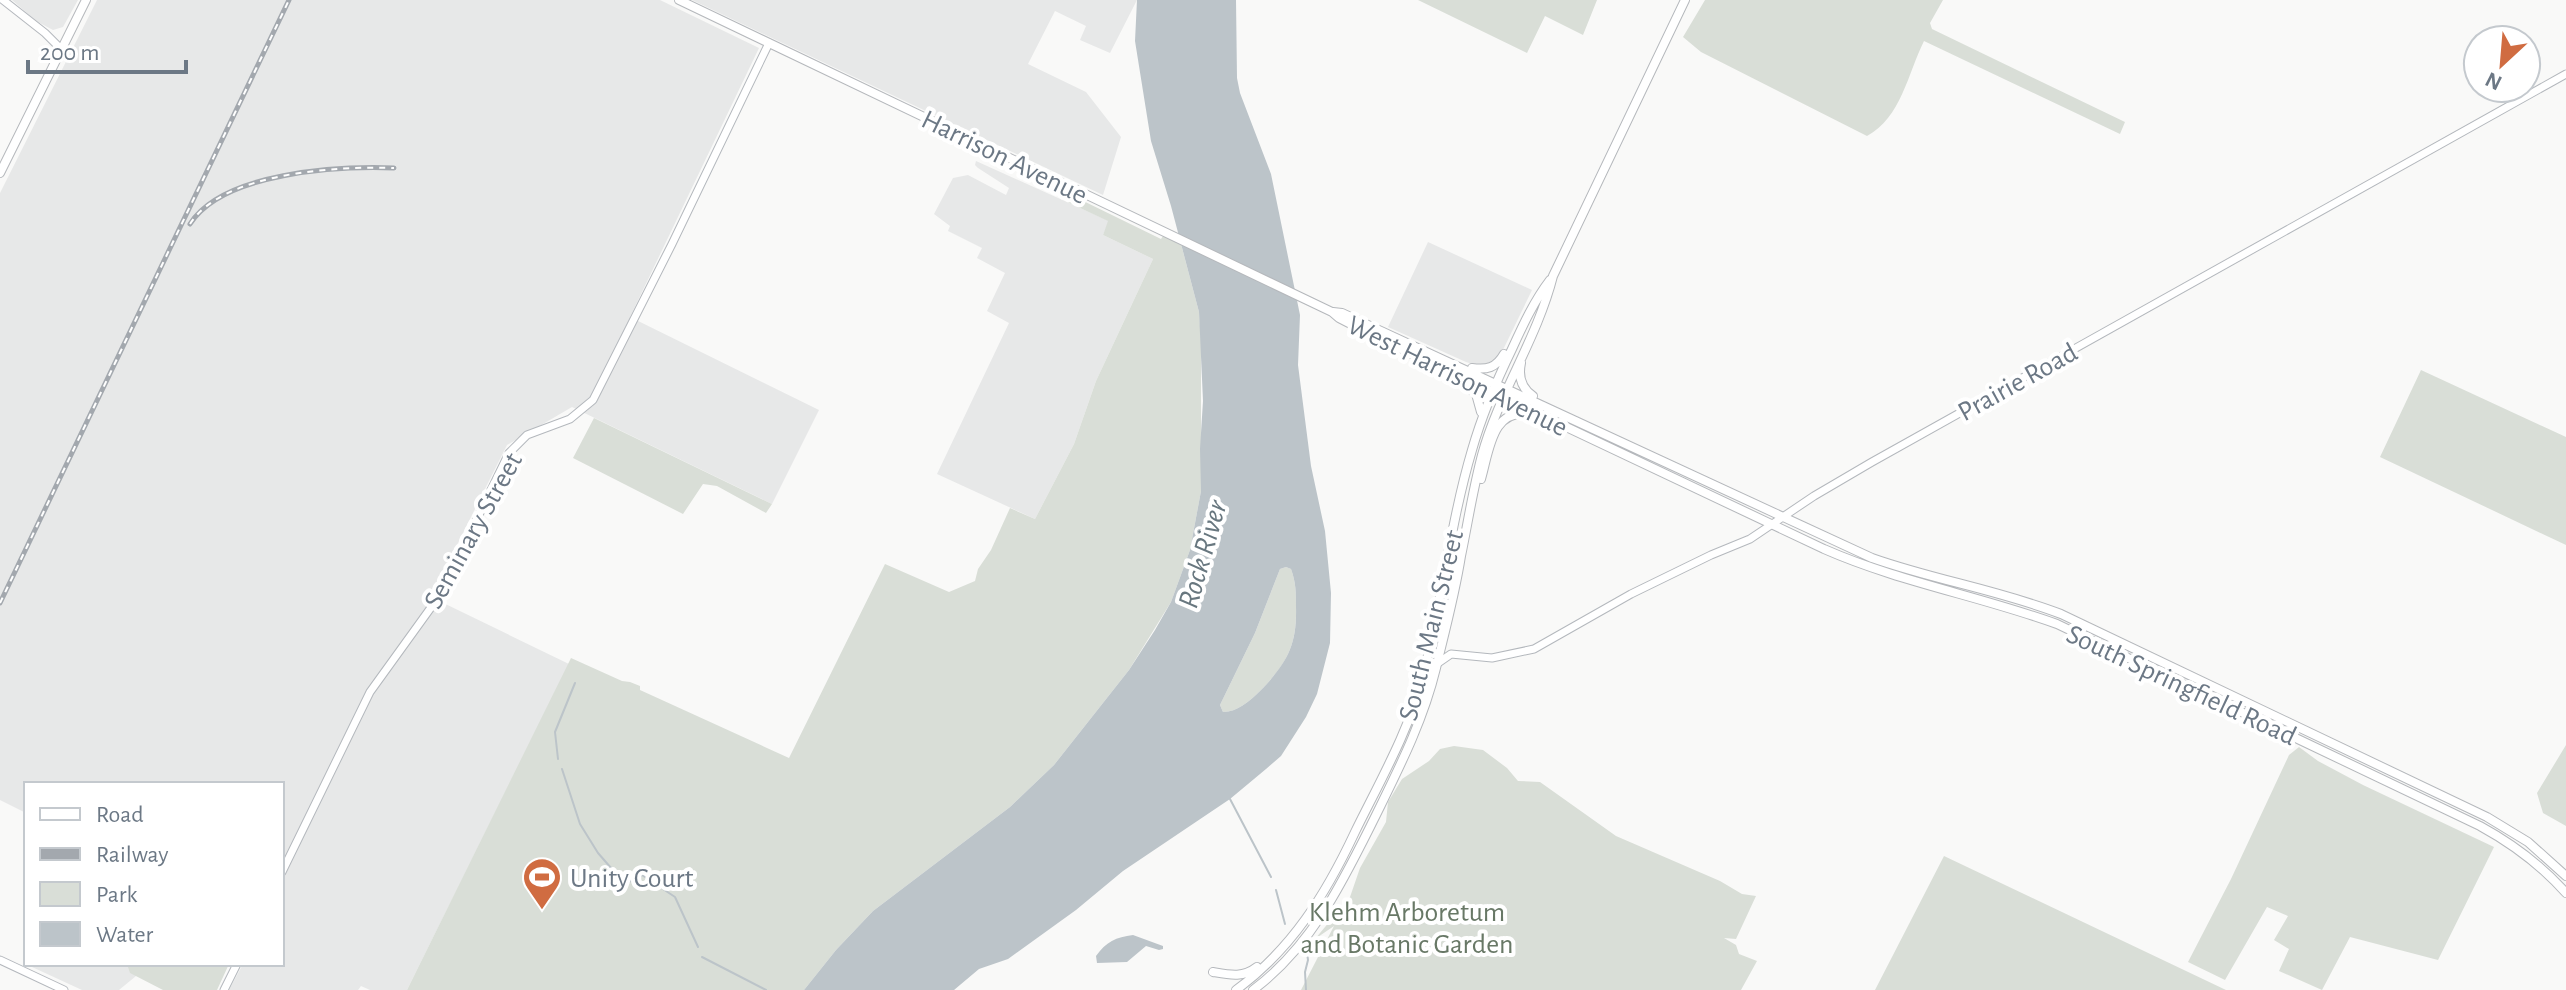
<svg xmlns="http://www.w3.org/2000/svg" width="2566" height="990" font-family="'Alegreya Sans',sans-serif">
  <style>
    .built { fill: #e7e8e8 }
    .green { fill: #d9ded7 }
    .water { fill: #bcc4c9; fill-rule: evenodd }
    .lines { fill: none; stroke-linecap: round; stroke-linejoin: round }
    .stream { stroke: #bcc4c9; stroke-width: 2 }
    .secondary-casing { stroke: #b4b8bd; stroke-width: 9 }
    .primary-casing { stroke: #b5b8bc; stroke-width: 10 }
    .secondary { stroke: #fff; stroke-width: 7 }
    .primary { stroke: #fff; stroke-width: 8 }
    .rail-casing { stroke: #a3a8ae; stroke-width: 5 }
    .rail { stroke: #fff; stroke-width: 2; stroke-dasharray: 6; stroke-linecap: butt }
    .labels { text-anchor: middle; stroke-width: 8; stroke-linejoin: round; paint-order: stroke }
    .street-label { font-size: 28px; fill: #6c7885; stroke: #fff }
    .poi-label { font-size: 28px; fill: #6c7885; stroke: #fff; text-anchor: start }
    .park-label { font-size: 28px; fill: #687866; stroke: #fff }
    .water-label { font-size: 30px; font-style: italic; fill: #68777f; stroke: #fff }
  </style>
  <rect width="100%" height="100%" fill="#f9f9f8"/>
  <path class="built" d="M12,0H78L63,27L53,30L36,21Z
    M97,0H660L759,48L630,317L819,410L772,504L572,407L507,445L431,597L569,664L407,990H370L361,986L358,990H229L243,964H282V784H26V813L0,800V193Z
    M692,0H1137L1110,53L1080,40L1086,26L1055,11L1028,64L1086,92L1121,137L1103,195Z
    M976,161L1109,221L1103,235L1153,259L1096,381L1074,444L1035,519L937,474L1009,323L987,311L1005,273L977,258L982,248L948,231L950,226L934,214L953,178L968,175L1006,195L1009,188L978,168L975,165Z
    M1428,242L1532,290L1501,354L1492,363L1479,366L1466,362L1388,327Z
    M33,964H142L136,976L119,990H82L32,967Z"/>
  <path class="green" d="M1418,0H1597L1583,35L1545,16L1527,53Z
    M1705,0H1943L1930,23L1932,29L2125,122L2120,134L1924,41C1908,73 1901,118 1867,136L1701,52L1683,37Z
    M1069,194L1161,239L1163,236L1181,244L1199,312L1201,340V491L1190,550L1171,602L1129,670L1054,765L1010,807L873,911L836,950L804,990H407L571,658L622,681L630,682L640,686V690L789,758L885,564L949,592L975,581L978,569L991,550L1010,508L1035,519L1074,444L1096,381L1153,259L1103,235L1108,221L1065,201Z
    M2421,370L2566,437V545L2380,457Z
    M594,418L772,504L766,513L717,486L703,484L683,514L573,458Z
    M1286,567L1291,569C1296,583 1296,592 1296,606C1297,646 1287,663 1260,691C1250,701 1237,712 1223,712L1220,705L1255,633L1280,569Z
    M2566,745V826L2543,813L2537,793Z
    M1454,746L1483,750L1507,768L1518,781L1540,782L1616,836L1720,881L1742,894L1756,896L1736,939L1724,938L1736,945L1739,954L1757,961L1741,990H1301L1334,926L1315,939L1350,897L1360,868L1386,822L1388,802L1402,779L1429,761L1440,749Z
    M2299,747L2318,761L2363,785L2494,847L2438,960L2350,937L2322,990L2279,971L2289,949L2274,940L2288,916L2267,907L2225,980L2188,962L2231,879L2289,755Z
    M1944,856L2226,990H1875Z
    M132,964H229L217,990H163L130,973L128,967Z"/>
  <path class="water" d="M1137,0H1236L1237,78L1240,93L1271,174L1300,315L1298,365L1311,466L1325,531L1331,593L1330,643L1317,694L1306,717L1281,756L1266,769L1230,799L1123,871L1076,910L1008,959L979,969L954,990H804L836,950L873,911L1010,807L1054,765L1129,670L1155,630L1171,602L1190,550L1201,491L1200,449L1203,401L1199,312L1171,206L1151,141L1135,41ZM1286,567L1291,569C1296,583 1296,592 1296,607C1297,646 1287,663 1260,691C1250,701 1237,712 1223,712L1220,705L1255,633L1280,569Z
    M1133,935L1163,946V949L1159,950L1146,946L1127,962L1097,963L1096,956C1106,942 1116,937 1133,935Z"/>
  <g class="lines">
    <path class="stream" d="M558,759L555,732L575,683
      M562,769L580,824L598,853L625,884L642,875L675,897L698,947
      M1230,799L1271,877
      M1276,890L1285,924
      M1306,945L1308,960L1305,972L1306,990
      M702,957L766,990"/>
    <defs>
      <path id="secondary" d="M3,0L45,33L62,50
        M1438,663L1451,654L1492,658L1534,649L1631,594L1711,555L1750,539L1814,496L1872,462L2566,74
        M282,872L370,692L440,595L509,453L527,435L570,419L593,400L672,244L769,43
        M0,960L64,990
        M224,990L237,964"/>
      <path id="primary" d="M679,0L1332,312L1339,318L1376,337L1824,549C1899,582 1980,596 2057,624L2480,826C2513,844 2541,865 2566,893
        M0,173L86,0
        M1333,312L1342,313L1872,558C1934,580 1999,590 2061,614L2487,817L2528,842L2566,876
        M1521,363C1518,377 1521,388 1533,396
        M1472,368C1487,370 1496,368 1504,354
        M1464,384L1476,394L1481,412
        M1481,479C1489,452 1492,405 1532,415
        M1213,972C1230,975 1243,978 1257,967
        M1236,990C1292,949 1326,894 1355,832C1380,781 1409,731 1423,676C1442,602 1450,524 1472,450C1482,415 1496,382 1512,349C1523,325 1534,301 1550,280
        M1253,990C1312,946 1342,883 1374,819C1398,770 1423,722 1436,668C1445,631 1455,594 1461,556C1468,522 1473,489 1482,455C1499,393 1537,339 1553,276L1685,0"/>
    </defs>
    <use href="#secondary" class="secondary-casing"/>
    <use href="#primary" class="primary-casing"/>
    <use href="#secondary" class="secondary"/>
    <use href="#primary" class="primary"/>
    <defs>
      <path id="rail" d="M190,224C223,172 338,166 394,168
        M0,603L289,0"/>
    </defs>
    <use href="#rail" class="rail-casing"/>
    <use href="#rail" class="rail"/>
  </g>
  <defs>
    <symbol id="stadium-pin" viewBox="-11 -11 22 30"><path d="M0 17L-7.5 6A9.5 9.5 0 1 1 7.5 6Z" fill="#d06c41" stroke="#fff"/><path d="M0-5a6.5 5 0 1 0 0 10a6.5 5 0 1 0 0-10ZM-3.5-1.8h7v3.6h-7Z" fill="#fff"/></symbol>
  </defs>
  <g fill-rule="evenodd">
    <use href="#stadium-pin" x="520" y="855" width="44" height="60"/>
  </g>
  <g class="labels">
    <g class="street-label">
      <text transform="translate(1005 156) rotate(26)" y="10">Harrison Avenue</text>
      <text transform="translate(1458 375) rotate(26)" y="10">West Harrison Avenue</text>
      <text transform="translate(2017 381) rotate(-29)" y="10">Prairie Road</text>
      <text transform="translate(472 530) rotate(-61)" y="10">Seminary Street</text>
      <text transform="translate(1430 625) rotate(-76)" y="10">South Main Street</text>
      <text transform="translate(2182 684) rotate(25)" y="10">South Springfield Road</text>
    </g>
    <g class="poi-label">
      <text x="570" y="887">Unity Court</text>
    </g>
    <g class="park-label">
      <text x="1407" y="921">Klehm Arboretum<tspan x="1407" dy="32">and Botanic Garden</tspan></text>
    </g>
    <g class="water-label">
      <text transform="translate(1202 554) rotate(-74)" y="10">Rock River</text>
    </g>
  </g>
  <rect x="24" y="782" width="260" height="184" fill="#ffffff" stroke="#c4c9ce" stroke-width="2"/>
  <rect x="40" y="808" width="40" height="12" fill="#ffffff" stroke="#c4c9ce" stroke-width="2"/>
  <text x="96" y="822" font-size="24" fill="#6c7885">Road</text>
  <rect x="40" y="848" width="40" height="12" fill="#a3a8ae" stroke="#c4c9ce" stroke-width="2"/>
  <text x="96" y="862" font-size="24" fill="#6c7885">Railway</text>
  <rect x="40" y="882" width="40" height="24" fill="#d9ded7" stroke="#c4c9ce" stroke-width="2"/>
  <text x="96" y="902" font-size="24" fill="#6c7885">Park</text>
  <rect x="40" y="922" width="40" height="24" fill="#bcc4c9" stroke="#c4c9ce" stroke-width="2"/>
  <text x="96" y="942" font-size="24" fill="#6c7885">Water</text>
  <g transform="translate(2502 64) rotate(206)"><circle r="38" fill="#ffffff" stroke="#c4c9ce" stroke-width="2"/>
  <path d="M0-6L14 30L0 20L-14 30Z" fill="#d06c41"/>
  <text y="-12" font-size="22" font-weight="bold" text-anchor="middle" fill="#6c7885">N</text>
  </g>
  <path d="M28 60v12h158v-12" fill="none" stroke="#6c7885" stroke-width="4"/>
  <text x="40" y="60" font-size="24" fill="#6c7885" stroke="#ffffff" stroke-width="6" paint-order="stroke">200 m</text>
</svg>
